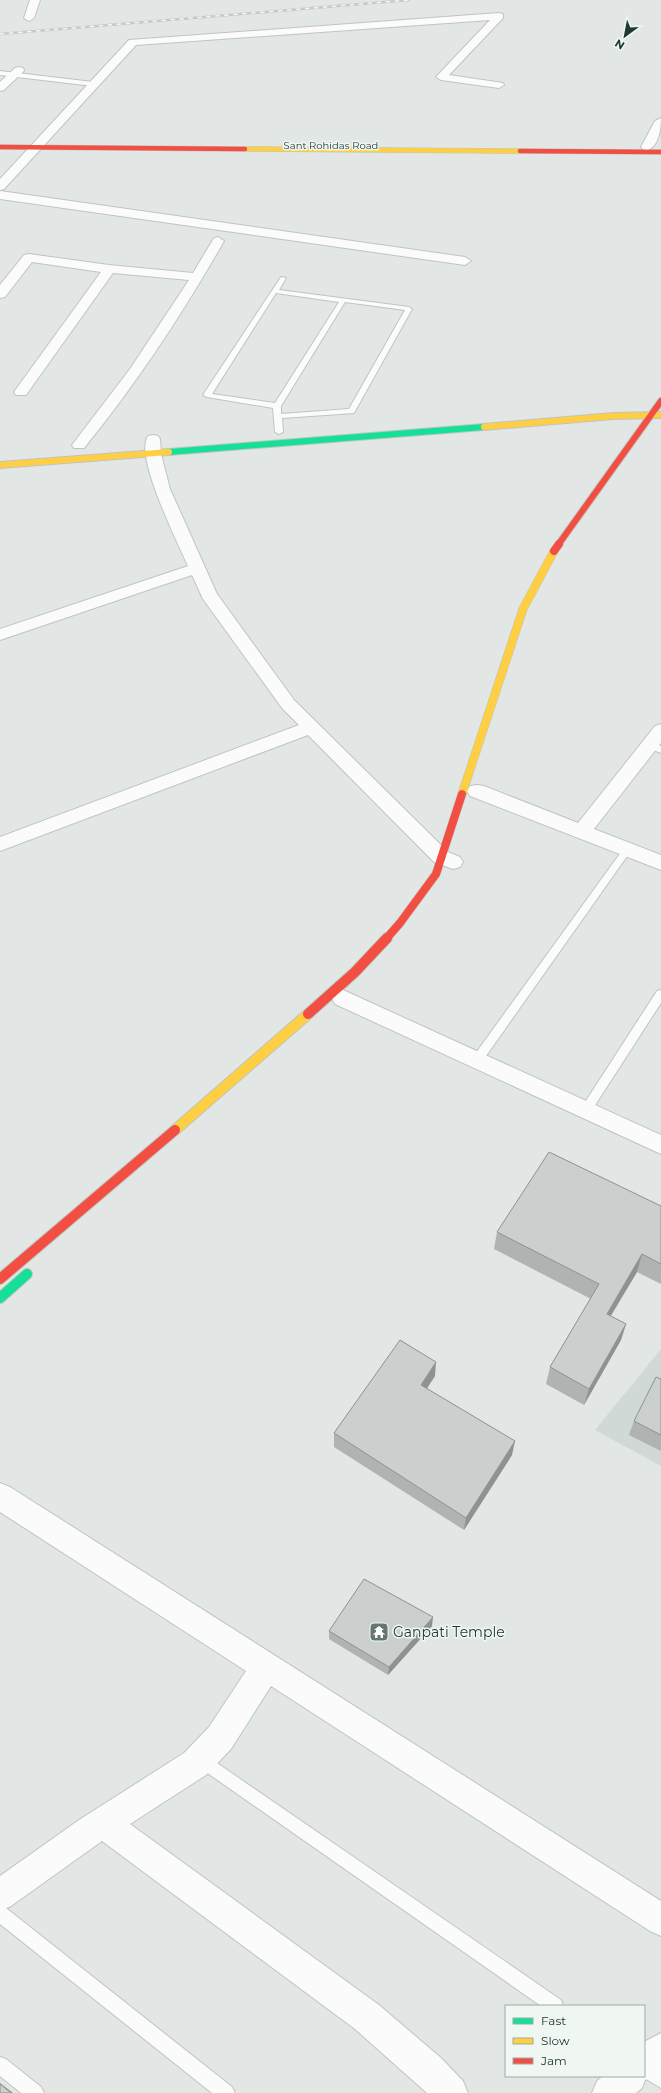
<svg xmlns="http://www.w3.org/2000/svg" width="661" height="2093" font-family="Montserrat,sans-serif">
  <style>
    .built { fill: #d0d9d5 }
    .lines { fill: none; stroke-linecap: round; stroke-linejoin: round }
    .lane-casing { stroke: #bfc4c2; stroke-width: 2 }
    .street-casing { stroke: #bfc4c2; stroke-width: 2 }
    .fast-far1-casing { stroke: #bec5c2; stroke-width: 8 }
    .fast-casing { stroke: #bec5c2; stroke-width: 12 }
    .slow-far3-casing { stroke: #bec5c2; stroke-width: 5.5 }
    .slow-far2-casing { stroke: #bec5c2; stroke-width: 8 }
    .slow-far1-casing { stroke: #bec5c2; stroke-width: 9 }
    .slow-casing { stroke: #bec5c2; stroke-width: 12 }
    .jam-far3-casing { stroke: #bec5c2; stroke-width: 5.5 }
    .jam-far2-casing { stroke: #bec5c2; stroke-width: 8 }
    .jam-far1-casing { stroke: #bec5c2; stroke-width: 9 }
    .jam-casing { stroke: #bec5c2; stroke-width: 12 }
    .lane { fill: #fbfbfb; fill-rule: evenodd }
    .street { fill: #fbfbfb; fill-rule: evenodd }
    .fast-far1 { stroke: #16e098; stroke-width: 6 }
    .fast { stroke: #16e098; stroke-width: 10 }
    .slow-far3 { stroke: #ffcf43; stroke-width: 4.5 }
    .slow-far2 { stroke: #ffcf43; stroke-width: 6 }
    .slow-far1 { stroke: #ffcf43; stroke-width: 8 }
    .slow { stroke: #ffcf43; stroke-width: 10 }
    .jam-far3 { stroke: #f24e42; stroke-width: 4.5 }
    .jam-far2 { stroke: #f24e42; stroke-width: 6 }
    .jam-far1 { stroke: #f24e42; stroke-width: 8 }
    .jam { stroke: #f24e42; stroke-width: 10 }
    .rail-casing { stroke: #c6c9c8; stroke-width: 2.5 }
    .rail { stroke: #f0f7f3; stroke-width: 1.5; stroke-dasharray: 4.5; stroke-linecap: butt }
    .wall { fill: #afb3b1 }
    .shaded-wall { fill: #8e9290 }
    .building { fill: #cbd0ce; stroke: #8e9290 }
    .labels { text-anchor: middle; stroke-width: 3; stroke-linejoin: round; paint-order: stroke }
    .far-street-label { font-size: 10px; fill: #213933; stroke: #f0f7f3 }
    .near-poi-label { font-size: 14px; fill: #213933; stroke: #f0f7f3; text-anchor: start }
  </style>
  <rect width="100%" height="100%" fill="#e2e7e5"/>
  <path class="built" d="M661,1349V1466L595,1430Z"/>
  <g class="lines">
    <defs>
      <path id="lane" d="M0,71L93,82L96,84L93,86L0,75Z
        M281,277L286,278L279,290L409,307L412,309L354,413L282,418L283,432L279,434L275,432L273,408L207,397L203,395ZM276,293L339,302L275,403L212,394ZM345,302L405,310L349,409L281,414V406Z
        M649,742L661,746V753L646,747L644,745Z
        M627,847L632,850L630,852L481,1063H473L471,1060L473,1057L624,848Z
        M661,990V1003L590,1113H582L580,1110L582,1107L657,991Z
        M201,1752L561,2000L563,2006H541L196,1765L193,1760L196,1755Z
        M0,1906L6,1908L232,2087L235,2093H212L0,1924Z
        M0,2057L6,2059L41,2087L44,2093H21L0,2076Z
        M644,2060L661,2069V2088L641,2076H644Z"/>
      <path id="street" d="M30,0H40L34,18L29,21L24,18Z
        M499,13L503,14V18L449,75L503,83L504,85L499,88L441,80L436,77L490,20L136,45L4,189L0,190V179L129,40Z
        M19,67L23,68L24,70L23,72L4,90L0,91V82L15,68Z
        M661,118C661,128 659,147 647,150L643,149L641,147L655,121Z
        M0,191L465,257L471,261L465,265L0,199Z
        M218,237L224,241C183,313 137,383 84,448H74L72,445L130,369L189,280L113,273L26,395H16L14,392L101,272L32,262L5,297L0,298V285L24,255L29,254L109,265L193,273L214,238Z
        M153,435L158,436L160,439L161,454L170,489L217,594L294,700L448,852L460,857L463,862L460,867L453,869L434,862L308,735L0,851V837L299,725L282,708L203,599L192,575L0,640V629L188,566C178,543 134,456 148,436Z
        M661,724V743L594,829L661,855V870L470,796L467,791L470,786L477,785L484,786L578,823L655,726Z
        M343,990L661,1135V1154L335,1004L332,998L335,992Z
        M0,1483L10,1487L661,1901V1936L650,1931L271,1686L231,1749L206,1775L130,1824L379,2005L441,2058L463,2081L468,2093H427L355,2029L102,1841L11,1906L0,1911V1876L79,1820L184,1753L209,1727L246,1671L0,1512Z
        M661,2033V2072L645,2080L642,2088L636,2093H592L597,2081L603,2076H644V2042Z"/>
      <path id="fast-far1" d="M169,452L484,427"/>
      <path id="fast" d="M0,1298L27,1274"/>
      <path id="slow-far3" d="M245,149L520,151"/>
      <path id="slow-far2" d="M484,427L613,416L661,415
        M0,465L169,452"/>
      <path id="slow-far1" d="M462,794L523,609L554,551"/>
      <path id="slow" d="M175,1130L308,1014"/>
      <path id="jam-far3" d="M0,147L245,149
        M520,151L661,152"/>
      <path id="jam-far2" d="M558,545L661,401"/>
      <path id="jam-far1" d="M554,551L559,544
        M386,939L400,923L436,874L462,794"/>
      <path id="jam" d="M308,1014L355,972L387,938
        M0,1279L175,1130"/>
    </defs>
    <use href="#lane" class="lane-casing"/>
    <use href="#street" class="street-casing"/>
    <use href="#fast-far1" class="fast-far1-casing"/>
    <use href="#fast" class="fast-casing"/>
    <use href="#slow-far3" class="slow-far3-casing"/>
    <use href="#slow-far2" class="slow-far2-casing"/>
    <use href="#slow-far1" class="slow-far1-casing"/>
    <use href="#slow" class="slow-casing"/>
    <use href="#jam-far3" class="jam-far3-casing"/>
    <use href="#jam-far2" class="jam-far2-casing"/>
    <use href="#jam-far1" class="jam-far1-casing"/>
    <use href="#jam" class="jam-casing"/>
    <use href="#lane" class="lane"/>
    <use href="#street" class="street"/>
    <use href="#fast-far1" class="fast-far1"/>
    <use href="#fast" class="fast"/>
    <use href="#slow-far3" class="slow-far3"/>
    <use href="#slow-far2" class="slow-far2"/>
    <use href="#slow-far1" class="slow-far1"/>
    <use href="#slow" class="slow"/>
    <use href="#jam-far3" class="jam-far3"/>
    <use href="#jam-far2" class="jam-far2"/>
    <use href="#jam-far1" class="jam-far1"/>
    <use href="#jam" class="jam"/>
    <defs>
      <path id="rail" d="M0,34L409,0"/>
    </defs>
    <use href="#rail" class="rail-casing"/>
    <use href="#rail" class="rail"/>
  </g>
  <path class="wall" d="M661,1206V1284L637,1272L611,1316L626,1324L621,1340L584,1405L546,1384L550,1367L591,1299L494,1249L497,1232Z
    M435,1376L427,1388L512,1455L464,1530L334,1447V1433Z
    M661,1379V1451L629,1435L634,1421Z
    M432,1626L388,1675L329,1639V1631Z"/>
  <path class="shaded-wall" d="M642,1254L637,1272L602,1330L607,1314Z
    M626,1324L621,1340L584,1405L589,1389Z
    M436,1362L435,1376L420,1399L421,1385Z
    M515,1441L512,1455L464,1530L466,1518Z
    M433,1617L432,1626L388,1675L389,1667Z
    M0,2083L13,2093H11L0,2084Z"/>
  <path class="building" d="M549,1152L661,1206V1264L642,1254L607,1314L626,1324L589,1389L550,1367L599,1284L497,1232Z
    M400,1340L436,1362L421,1385L515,1441L466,1518L334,1433Z
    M656,1377L661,1379V1435L634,1421Z
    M364,1579L433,1617L389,1667L329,1631Z
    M0,2084L11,2093H0Z"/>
  <defs>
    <symbol id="temple-square" viewBox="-11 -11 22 22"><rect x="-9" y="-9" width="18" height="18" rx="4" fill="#657671" stroke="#f0f7f3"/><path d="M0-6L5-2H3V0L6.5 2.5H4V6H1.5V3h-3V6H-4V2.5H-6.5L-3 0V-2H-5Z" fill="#fff"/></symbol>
  </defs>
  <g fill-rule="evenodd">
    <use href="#temple-square" x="368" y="1621" width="22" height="22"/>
  </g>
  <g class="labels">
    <g class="far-street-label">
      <text x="331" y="149">Sant Rohidas Road</text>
    </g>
    <g class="near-poi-label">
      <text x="393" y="1637">Ganpati Temple</text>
    </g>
  </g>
  <rect x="505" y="2005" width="140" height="72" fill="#f0f7f3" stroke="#9daba6"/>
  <rect x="513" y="2018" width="20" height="6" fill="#16e098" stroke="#9daba6"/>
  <text x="541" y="2025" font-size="12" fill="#213933">Fast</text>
  <rect x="513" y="2038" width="20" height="6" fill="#ffcf43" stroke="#9daba6"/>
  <text x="541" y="2045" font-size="12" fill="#213933">Slow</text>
  <rect x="513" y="2058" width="20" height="6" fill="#f24e42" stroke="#9daba6"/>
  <text x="541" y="2065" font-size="12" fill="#213933">Jam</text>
  <g transform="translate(625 36) rotate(212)" stroke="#f0f7f3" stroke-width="3" paint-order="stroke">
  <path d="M0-3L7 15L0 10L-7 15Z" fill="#213933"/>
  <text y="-6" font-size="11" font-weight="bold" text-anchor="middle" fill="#213933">N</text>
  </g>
</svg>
